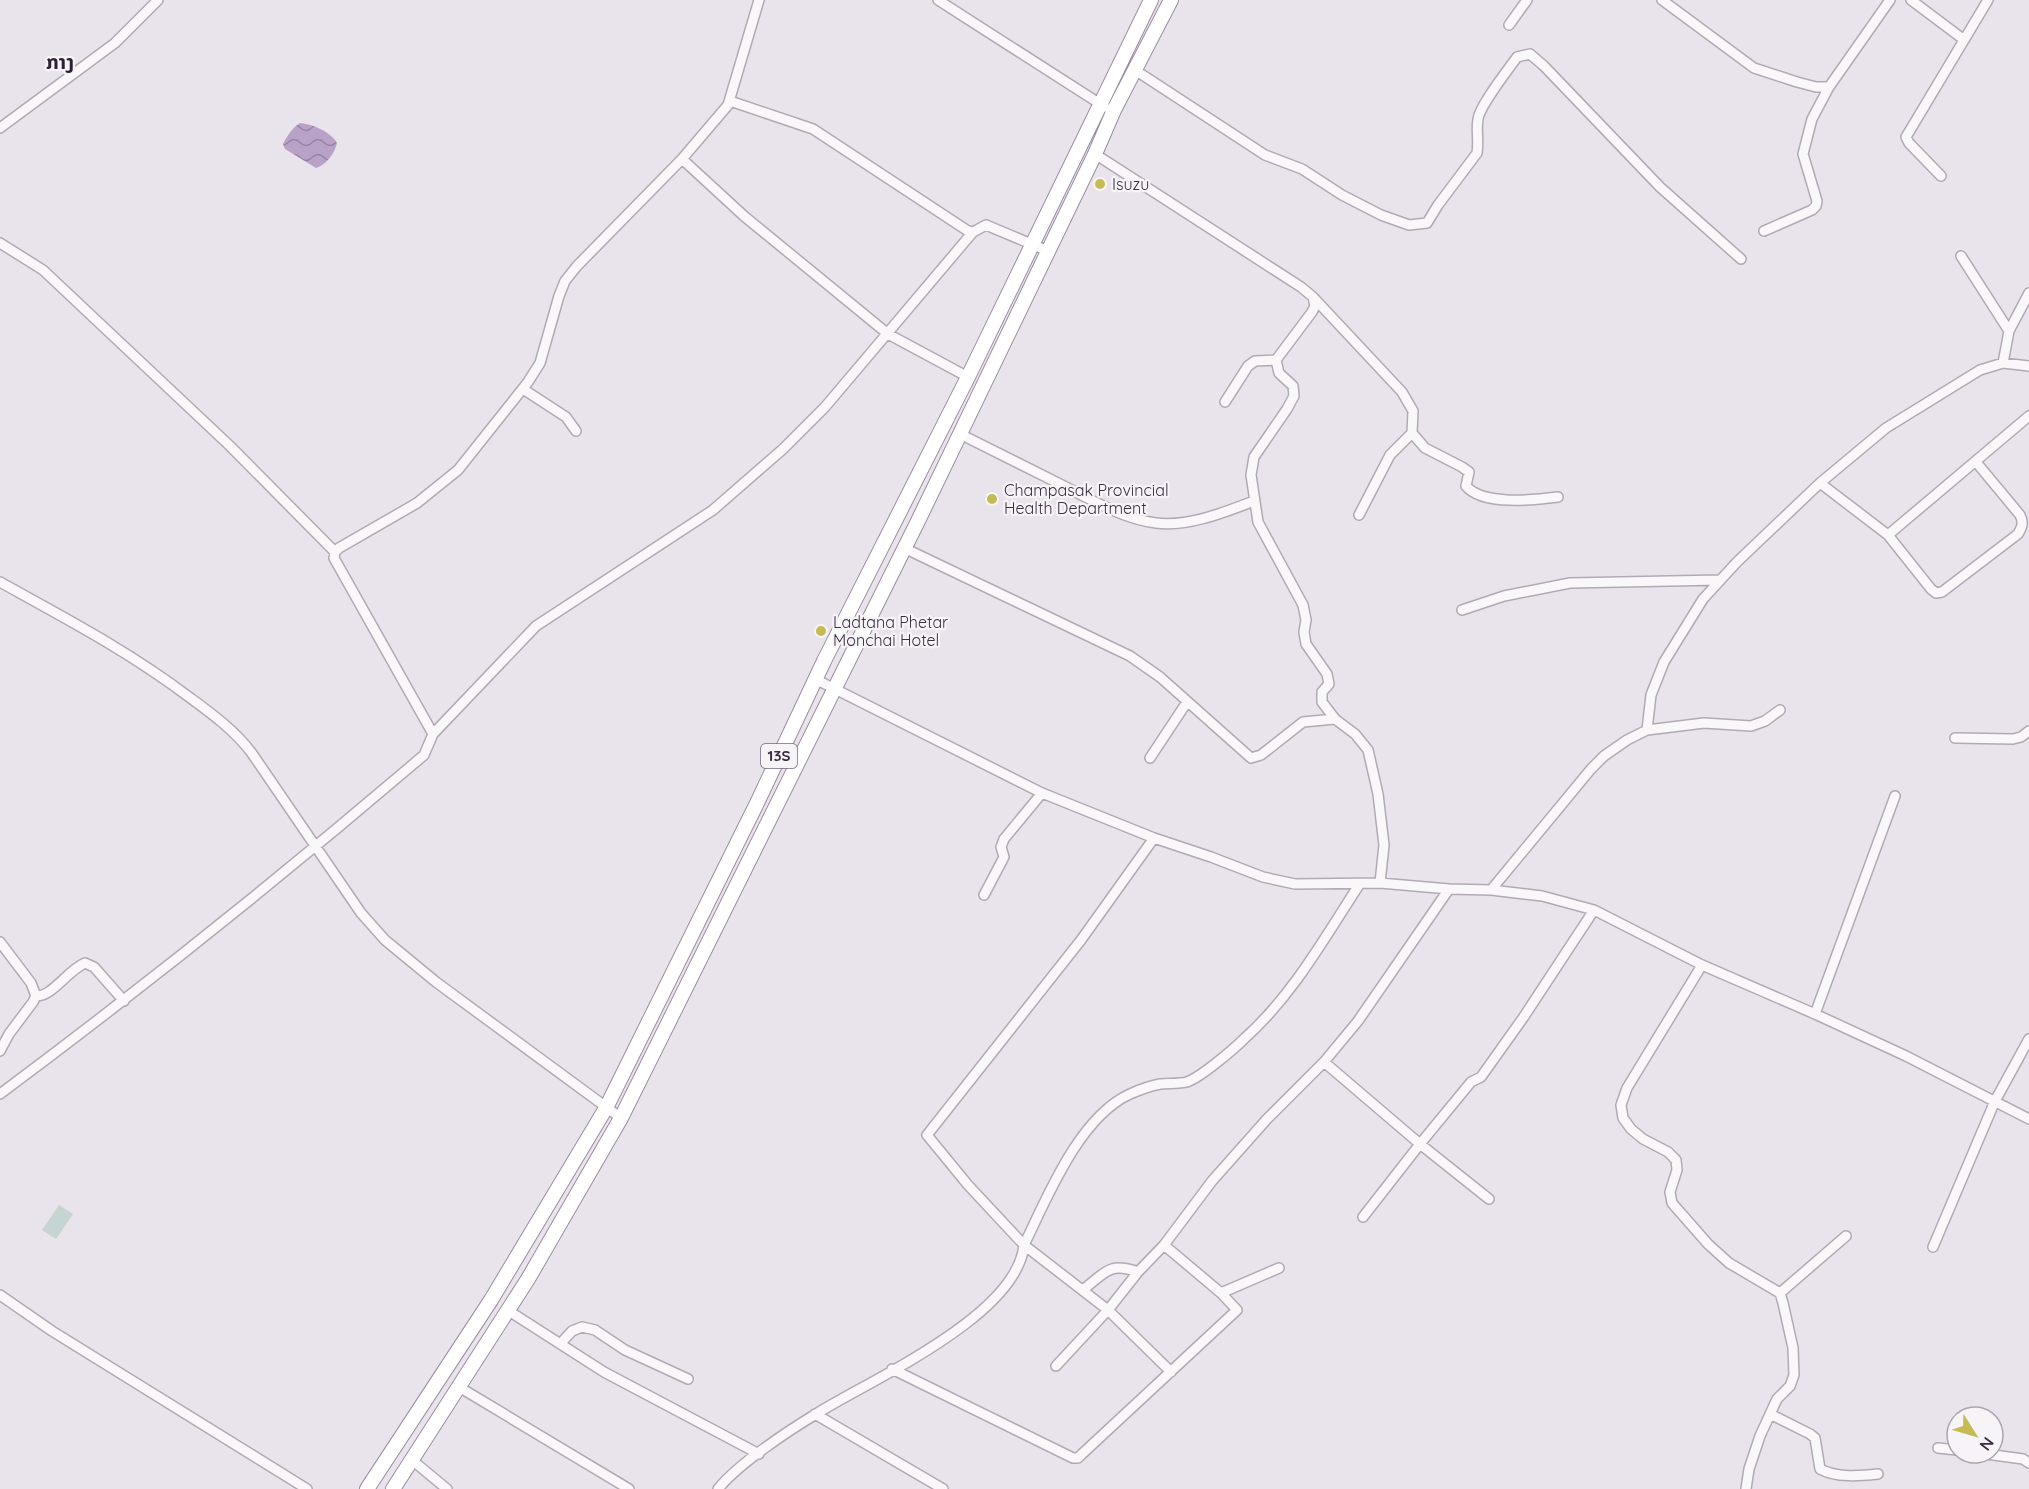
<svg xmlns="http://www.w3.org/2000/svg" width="2029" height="1489" font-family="Quicksand,'Noto Sans Lao',sans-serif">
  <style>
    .pitch { fill: #c6d4d2 }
    .water { fill: url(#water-waves) }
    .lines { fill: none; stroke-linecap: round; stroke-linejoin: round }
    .minor-casing { stroke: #b2a9b5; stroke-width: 12 }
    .highway-casing { stroke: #9a8da1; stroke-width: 16 }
    .minor { stroke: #f9f7fa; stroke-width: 9 }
    .highway { stroke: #fff; stroke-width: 14 }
    .poi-dot { fill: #c6bb53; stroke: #f7f4f8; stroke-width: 2 }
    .labels { text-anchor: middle; stroke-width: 4.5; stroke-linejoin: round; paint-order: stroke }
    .shield { fill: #f7f4f8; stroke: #746979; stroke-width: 1.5 }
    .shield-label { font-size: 15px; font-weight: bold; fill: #3c2d43 }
    .poi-label { font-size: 16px; fill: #3c2d43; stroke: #f7f4f8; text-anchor: start }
    .quarter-label { font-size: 20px; font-weight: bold; fill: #2e1f34; stroke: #f7f4f8 }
  </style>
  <defs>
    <pattern id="water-waves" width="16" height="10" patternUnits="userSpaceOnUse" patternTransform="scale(1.5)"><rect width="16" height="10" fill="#b8a2c8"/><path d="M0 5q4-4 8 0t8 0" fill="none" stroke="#9784a4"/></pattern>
  </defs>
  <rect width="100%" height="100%" fill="#e9e4eb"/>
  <path class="pitch" d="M59,1205L73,1214L56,1239L42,1230Z"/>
  <path class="water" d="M300,123C312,124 331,132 337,143C335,153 326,165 316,168L285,149L283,144C287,136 292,128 300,123Z"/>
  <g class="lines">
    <defs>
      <path id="minor" d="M938,0L1105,107
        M1662,0L1754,68L1797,82L1816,87H1829L1890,0
        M1911,0L1963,39
        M1509,25L1527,0
        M1135,70L1265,155L1302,169L1342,195L1381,215L1409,225L1427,223L1438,205L1477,153C1479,141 1476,130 1478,119C1480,105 1508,70 1517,57L1530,54L1544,66L1660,187L1741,259
        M730,101L813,129L968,231L973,232L986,225L1048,251
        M0,128L115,43L158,0
        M1095,154L1301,287L1313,297L1402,392L1413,411L1412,433L1425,448L1462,467L1469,472L1466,486C1483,506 1534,500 1558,497
        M682,159L744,216L888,334L968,377
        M1941,176L1909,143L1906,137L1988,0
        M1764,231L1812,210L1816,206L1817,201L1803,154L1812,119L1829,87
        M0,243L43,270L230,446L335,552L334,558L433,734L424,755C286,873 145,986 0,1094
        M1961,256L2009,331
        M1313,297L1315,306L1312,312L1276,360L1279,373L1293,386L1294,396L1287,409L1254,457L1251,475L1258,522L1303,605L1306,620L1304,632L1306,644L1327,674L1329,684L1322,692V702L1335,719L1355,734L1368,750L1378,794L1384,845L1380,883
        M2003,363L2009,331L2029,293
        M523,389L566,417L576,431
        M1225,402L1248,366L1255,361L1276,360
        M960,434C994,451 1028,468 1062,485C1092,500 1123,519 1156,523C1189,527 1225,512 1254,501
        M1820,483L1888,535L1931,589L1936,593L1942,592L2018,534C2022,527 2024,523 2020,515L1976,462
        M1359,515L1390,455L1412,433
        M1888,535L2029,416
        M904,548L1130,656L1160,677L1251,758L1261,755L1303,722L1335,719
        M335,552L339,548L417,503L458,470L528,382L540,363L559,296L565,281L577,266L682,159L728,105L759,0
        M0,582C65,618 130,652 189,697C212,714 233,729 251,752L361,913L385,940L436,982L621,1118
        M1462,610L1504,596L1570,583L1720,580
        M815,679L1042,793L1154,838L1211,857L1263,877L1295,884L1380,883L1449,889L1491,890L1542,896L1594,910L1702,965L1815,1014L1906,1056L2029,1119
        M1647,730L1651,695L1664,662L1703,599L1737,562L1820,483L1886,428L1980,370L2003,363L2029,366
        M433,734L536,626L713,510L783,449L825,407L973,232
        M1955,738L2013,739L2021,737L2029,731
        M1150,758L1187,702
        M1491,890L1591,769L1604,756L1627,740L1647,730L1704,723L1751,726L1765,721L1780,710
        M984,895L1004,857L1001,847L1004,839L1042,793
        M0,942L31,983L36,996C52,997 68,970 85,963L94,967L124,1001
        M1702,965L1627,1088L1621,1105L1623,1118L1631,1129L1643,1139L1668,1152L1676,1160L1677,1170L1670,1192L1672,1203L1708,1244L1729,1263L1780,1293L1783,1303L1793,1348L1794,1375L1790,1386L1777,1399L1760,1436L1749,1469L1746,1489
        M1815,1014L1895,796
        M0,1051L9,1034L33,1002L36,996
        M1324,1062L1420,1144L1489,1199
        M1363,1217L1420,1144L1471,1082L1481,1077L1523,1018L1594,910
        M1164,1245L1138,1272L1108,1310L1024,1245C1047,1198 1079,1117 1130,1094C1139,1090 1150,1086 1160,1084C1168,1083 1179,1084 1187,1082C1201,1077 1234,1049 1245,1038C1293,995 1325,937 1359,885
        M1933,1247L1995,1101L2029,1039
        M1084,1289C1106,1272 1109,1262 1138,1272
        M1221,1293L1279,1268
        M1780,1293L1846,1236
        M0,1295L52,1331L307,1489
        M509,1311L604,1372L759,1454
        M561,1343L572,1331L582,1327L595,1330L625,1350L688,1379
        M1056,1366L1108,1310L1171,1372
        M892,1369L1073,1458H1078L1082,1454L1237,1310L1221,1293L1164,1245L1212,1181L1267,1119L1324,1062L1358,1021L1449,889
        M459,1387L629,1489
        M815,1414L943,1489
        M1770,1414L1810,1434L1815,1438L1820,1469C1836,1478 1860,1476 1878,1474
        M1938,1448L1957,1450
        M1979,1453L2023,1459L2029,1463
        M412,1460L447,1489
        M718,1489C738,1464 788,1431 816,1414C872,1379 1017,1316 1024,1245L968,1185L927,1135L1081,940L1154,838"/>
      <path id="highway" d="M367,1489L491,1300L606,1108L758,801L824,661L968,377L1151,0
        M393,1489L528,1279L621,1118L918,521L1095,154L1114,110L1171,0"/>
    </defs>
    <use href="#minor" class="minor-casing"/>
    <use href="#highway" class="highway-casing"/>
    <use href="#minor" class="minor"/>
    <use href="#highway" class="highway"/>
  </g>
  <g class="poi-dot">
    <circle cx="1100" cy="184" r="6"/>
    <circle cx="992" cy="499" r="6"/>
    <circle cx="821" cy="631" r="6"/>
  </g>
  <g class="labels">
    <rect class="shield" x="761" y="744" width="36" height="24" rx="4.5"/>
    <g class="shield-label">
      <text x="779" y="761">13S</text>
    </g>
    <g class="poi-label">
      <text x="1112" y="190">Isuzu</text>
      <text x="1004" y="496">Champasak Provincial<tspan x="1004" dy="18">Health Department</tspan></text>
      <text x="833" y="628">Ladtana Phetar<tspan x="833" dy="18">Monchai Hotel</tspan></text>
    </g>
    <g class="quarter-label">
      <text x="60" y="69">ກາງ</text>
    </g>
  </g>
  <g transform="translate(1975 1435) rotate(127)"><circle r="28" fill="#f7f4f8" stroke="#aca4b0" stroke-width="1.5"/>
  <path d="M0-4.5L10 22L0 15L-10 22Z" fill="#c6bb53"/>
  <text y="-9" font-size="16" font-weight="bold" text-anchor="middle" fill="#3c2d43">N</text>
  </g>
</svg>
